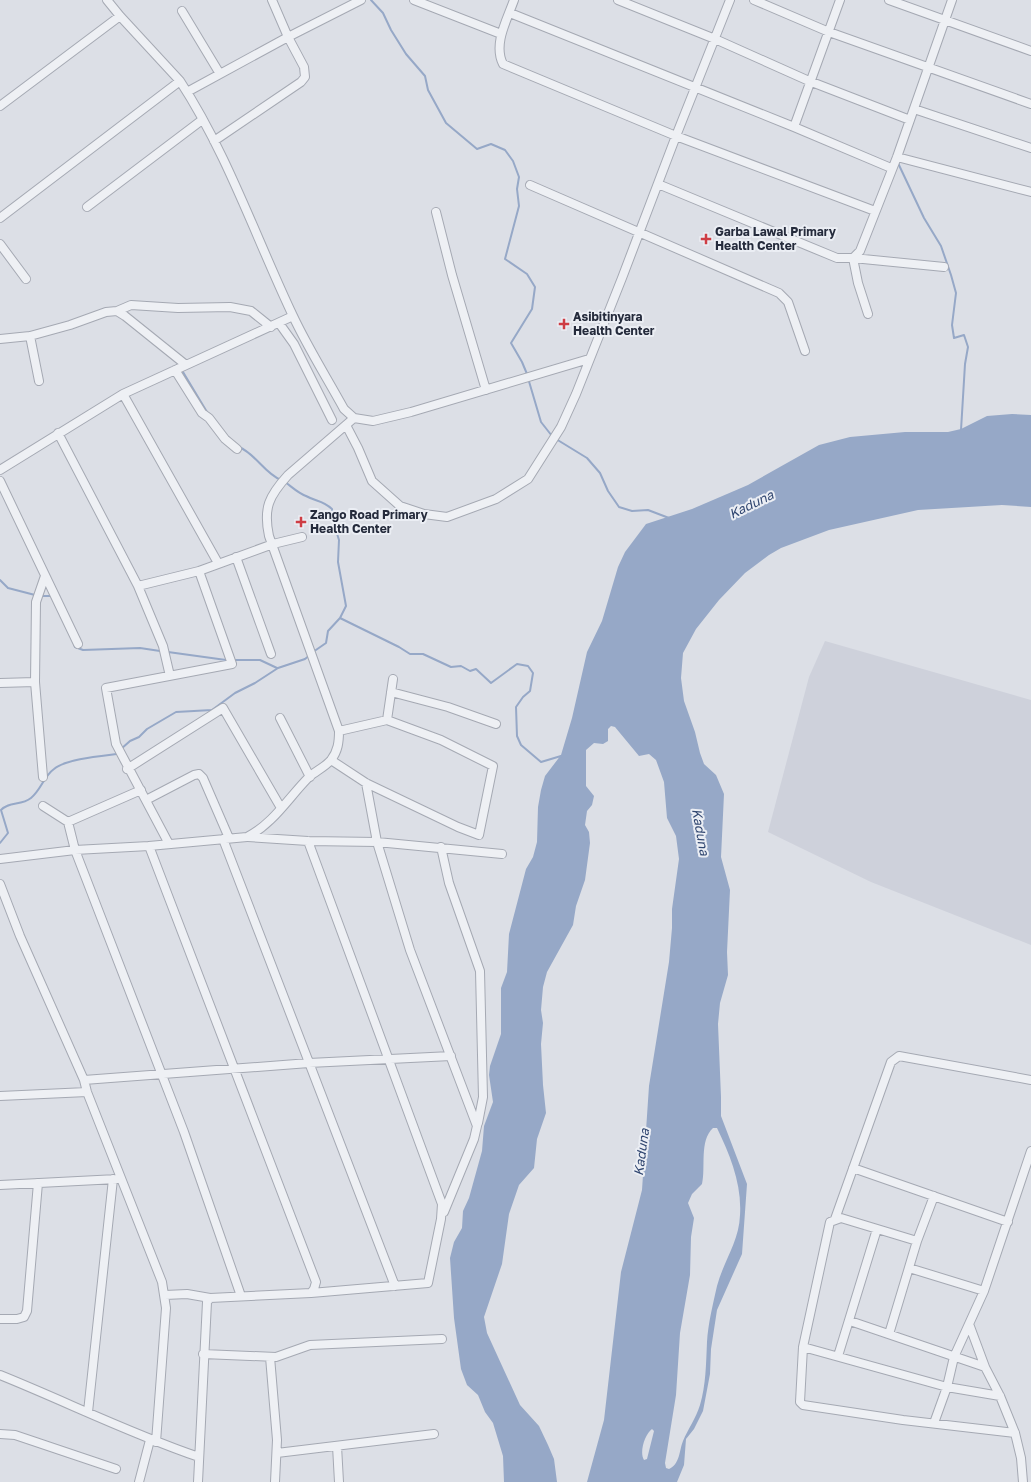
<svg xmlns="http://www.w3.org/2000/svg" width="1031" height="1482" font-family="'Golos Text',sans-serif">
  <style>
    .built { fill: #ced1db }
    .water { fill: #96a8c7; fill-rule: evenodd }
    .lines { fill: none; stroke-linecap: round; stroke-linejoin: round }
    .stream { stroke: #96a8c7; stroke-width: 2 }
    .minor-casing { stroke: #a5a9b3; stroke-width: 10 }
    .minor { stroke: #eef0f4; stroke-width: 8 }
    .poi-dot { fill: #ce3d44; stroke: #ebeef4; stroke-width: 1.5 }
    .labels { text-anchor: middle; stroke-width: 4; stroke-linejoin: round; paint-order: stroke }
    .poi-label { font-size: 12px; font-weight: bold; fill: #252b3c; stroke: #ebeef4; text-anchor: start }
    .water-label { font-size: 13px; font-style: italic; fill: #304670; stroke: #ebeef4 }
  </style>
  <rect width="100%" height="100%" fill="#dcdfe6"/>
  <path class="built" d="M825,641L1031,700V945L871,882L768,832L809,677Z"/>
  <path class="water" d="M1012,414L1031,415V507L1002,505L918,510L829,530L781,548L769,555L745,573L719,600L696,629L683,653L681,678L684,701L695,732L700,753L704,764L716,775L724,794L721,857L730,890L727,952L728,975L720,1003L718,1024L721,1097V1116L747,1184L742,1254L717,1310L711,1349L710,1374L703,1411L694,1429L686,1439L684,1465L677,1482H587L604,1420L621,1272L642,1190L649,1086L669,962L672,928V909L679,859L676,836L667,818L664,782L656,760L649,754L639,756L615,727L611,726L608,729V741L603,744L594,743L586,750V786L594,796L592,805L587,811L585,825L589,832L590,843L585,880L576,906L573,925L547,972L543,987L541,1010L543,1023L541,1044L543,1085L546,1113L537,1139L534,1168L519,1185L509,1214L502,1264L484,1317L487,1333L520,1405L539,1426L548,1445L554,1459L557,1482H504L503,1456L493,1423L485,1412L478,1395L467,1385L461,1369L454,1318L450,1258L454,1242L462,1228L463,1211L469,1198L482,1151L484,1126L493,1102L489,1075L490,1066L501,1034V988L507,972L509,934L526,869L533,857L537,842L538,807L541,790L545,776L561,755L572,718L587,652L602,621L618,567L625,552L646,524L692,509L748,485L819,445L850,437L905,432H948L961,429L987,416ZM713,1128H717C730,1155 742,1184 740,1215C739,1242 724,1260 717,1286C713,1304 708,1324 707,1342C706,1364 706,1385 700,1405C696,1418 688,1429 683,1441C679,1451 680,1464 669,1469L666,1468L665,1463L676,1395L680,1333L690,1275L691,1237L694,1218L688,1203L692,1194L702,1184C706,1167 699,1141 713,1128ZM652,1429L654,1431L647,1459L644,1460C639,1452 645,1434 652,1429Z"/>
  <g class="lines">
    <path class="stream" d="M371,0L383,13L391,30L406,54L425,76L428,90L446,123L477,149L491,144L505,150L513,161L519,177L517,189L519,206L505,259L527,274L535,287L532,309L511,343L522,362L527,374
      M898,163L924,218L941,246L951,275L956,293L952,325L954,338L964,335L968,347L965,364L961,430
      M183,372L207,412
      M528,378L541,422L552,436
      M556,439L587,458L600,473L608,491L619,507L632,511L648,510L669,518
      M239,447C256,454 264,473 281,480
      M285,482C292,487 298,493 306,496C317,502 322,500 332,509L333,521L339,540L338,562L346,606L340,618
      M0,580L8,588L35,595
      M41,596H53
      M74,644L75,647L83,650L140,648L160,651
      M168,652L226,660
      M313,652L326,643L328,631L340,618L399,647L410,654H423L451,667L461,666L470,671L476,669L491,683L517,664L528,666L533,673L530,691L523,697L516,707L517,736L521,745L541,762L561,756
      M235,660H260L277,668
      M121,749L130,741L139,737L147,729L176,712L212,710L235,693L255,683L278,668L305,659L310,655
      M0,843L8,833L1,810C9,801 21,806 31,798C41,790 44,776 54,769C66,759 101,756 117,754"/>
    <defs>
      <path id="minor" d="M107,0L120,16L180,81C227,153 256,238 293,316C308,348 327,378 344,409L354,418L373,421L411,412L589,359
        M414,0L501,34
        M514,0C507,20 493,44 503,64L676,136L875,211
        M618,0L715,39L809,81L910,120
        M754,0L829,32L1031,104
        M889,0L1031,51
        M182,11L220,74
        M510,13L794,127L891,168
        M187,92L288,37L361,0
        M0,106L120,16
        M914,109L1031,148
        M794,127L840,0
        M214,141L301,82L305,77L304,67L288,37L272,0
        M897,157L1031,192
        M658,184L837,258H853L944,267
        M530,185L779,293L788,302L805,351
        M87,207L202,120
        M436,212L452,275L486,390
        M0,218L180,81
        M0,244L26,279
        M853,258L860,251L897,157L952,0
        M853,258L858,283L868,314
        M117,311L131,305L178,308L230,307L251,311L271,327
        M279,323L294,344L332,420
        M30,336L39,381
        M0,339L30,336L70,325L106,312L117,311L125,316L186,365
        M175,370L202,413L209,418L225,439L237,449
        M123,394L218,563
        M346,425L358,448L372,481L400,506L424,514L447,517L496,499L528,479L561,427L576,394L622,278L676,136L730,0
        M58,433L138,586L163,646L170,676
        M0,470L123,394L293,316
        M0,481L78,644
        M236,557L271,654
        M138,586L199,571L273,544L302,537
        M0,683L35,682
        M391,692L448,707L496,724
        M280,718L310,777
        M387,720L393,679
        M331,760L366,783L458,827L479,835L493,766L441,740L387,720L339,731
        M127,769L223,708L281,808
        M43,777L35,682L36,602L45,576
        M366,783L377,842L410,950L477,1126L474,1139L444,1212
        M146,800L194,775L199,774L203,778L229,838
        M43,806L68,822L75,850L184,1132L241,1296
        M68,822L141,790
        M248,837L308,841L377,842L502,854
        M223,839L395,1286
        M308,841L442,1204L441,1219L428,1283L311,1293
        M169,844L116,744L106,688L232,664L199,571
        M441,847L449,883L480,971L483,1097L478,1123
        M0,859L75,850L149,846
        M0,884L20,936L84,1080L87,1092L162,1282L166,1308L156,1442
        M84,1080L309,1063L451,1056
        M0,1096L87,1092
        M853,1168L1008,1222
        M0,1185L117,1179
        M835,1219L891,1062L899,1056L1031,1080
        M917,1241L841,1218L830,1222L803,1347L800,1402L803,1405L903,1420L1015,1433
        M909,1268L984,1291
        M165,1295L187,1294L210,1298
        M0,1319H17L24,1317L27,1311L38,1183
        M850,1321L985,1367
        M889,1334L917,1241L934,1196
        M803,1347L947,1387L1000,1396
        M203,1354L276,1357L310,1345L442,1339
        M838,1356L877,1229
        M270,1357L277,1440L275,1482
        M0,1375C67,1402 131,1434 199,1457
        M88,1412L113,1179
        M934,1423L947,1387L954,1357L969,1324
        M0,1434L15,1435L116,1469
        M337,1446L339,1482
        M277,1453L434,1434
        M139,1482L150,1440
        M198,1482L207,1302L210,1298L311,1293L314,1289L316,1282L149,846L247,837C273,824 289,797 309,777C316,771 325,767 331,760C338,751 339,742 339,731L269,536C263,508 269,496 288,475L354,418
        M1023,1482L1021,1458L1015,1433L1000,1396L985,1367L969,1324L984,1291L1031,1151"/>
    </defs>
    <use href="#minor" class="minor-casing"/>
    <use href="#minor" class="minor"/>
  </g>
  <g class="poi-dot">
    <path d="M704 233h4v4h4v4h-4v4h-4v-4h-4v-4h4z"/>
    <path d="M562 318h4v4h4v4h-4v4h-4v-4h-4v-4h4z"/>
    <path d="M299 516h4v4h4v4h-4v4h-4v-4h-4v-4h4z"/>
  </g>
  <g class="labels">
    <g class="poi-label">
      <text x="715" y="236">Garba Lawal Primary<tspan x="715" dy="14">Health Center</tspan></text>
      <text x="573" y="321">Asibitinyara<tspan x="573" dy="14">Health Center</tspan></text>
      <text x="310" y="519">Zango Road Primary<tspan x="310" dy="14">Health Center</tspan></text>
    </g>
    <g class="water-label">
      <text transform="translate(751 504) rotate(-26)" y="5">Kaduna</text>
      <text transform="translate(701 832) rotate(80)" y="5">Kaduna</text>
      <text transform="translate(641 1152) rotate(-82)" y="5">Kaduna</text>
    </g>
  </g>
</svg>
